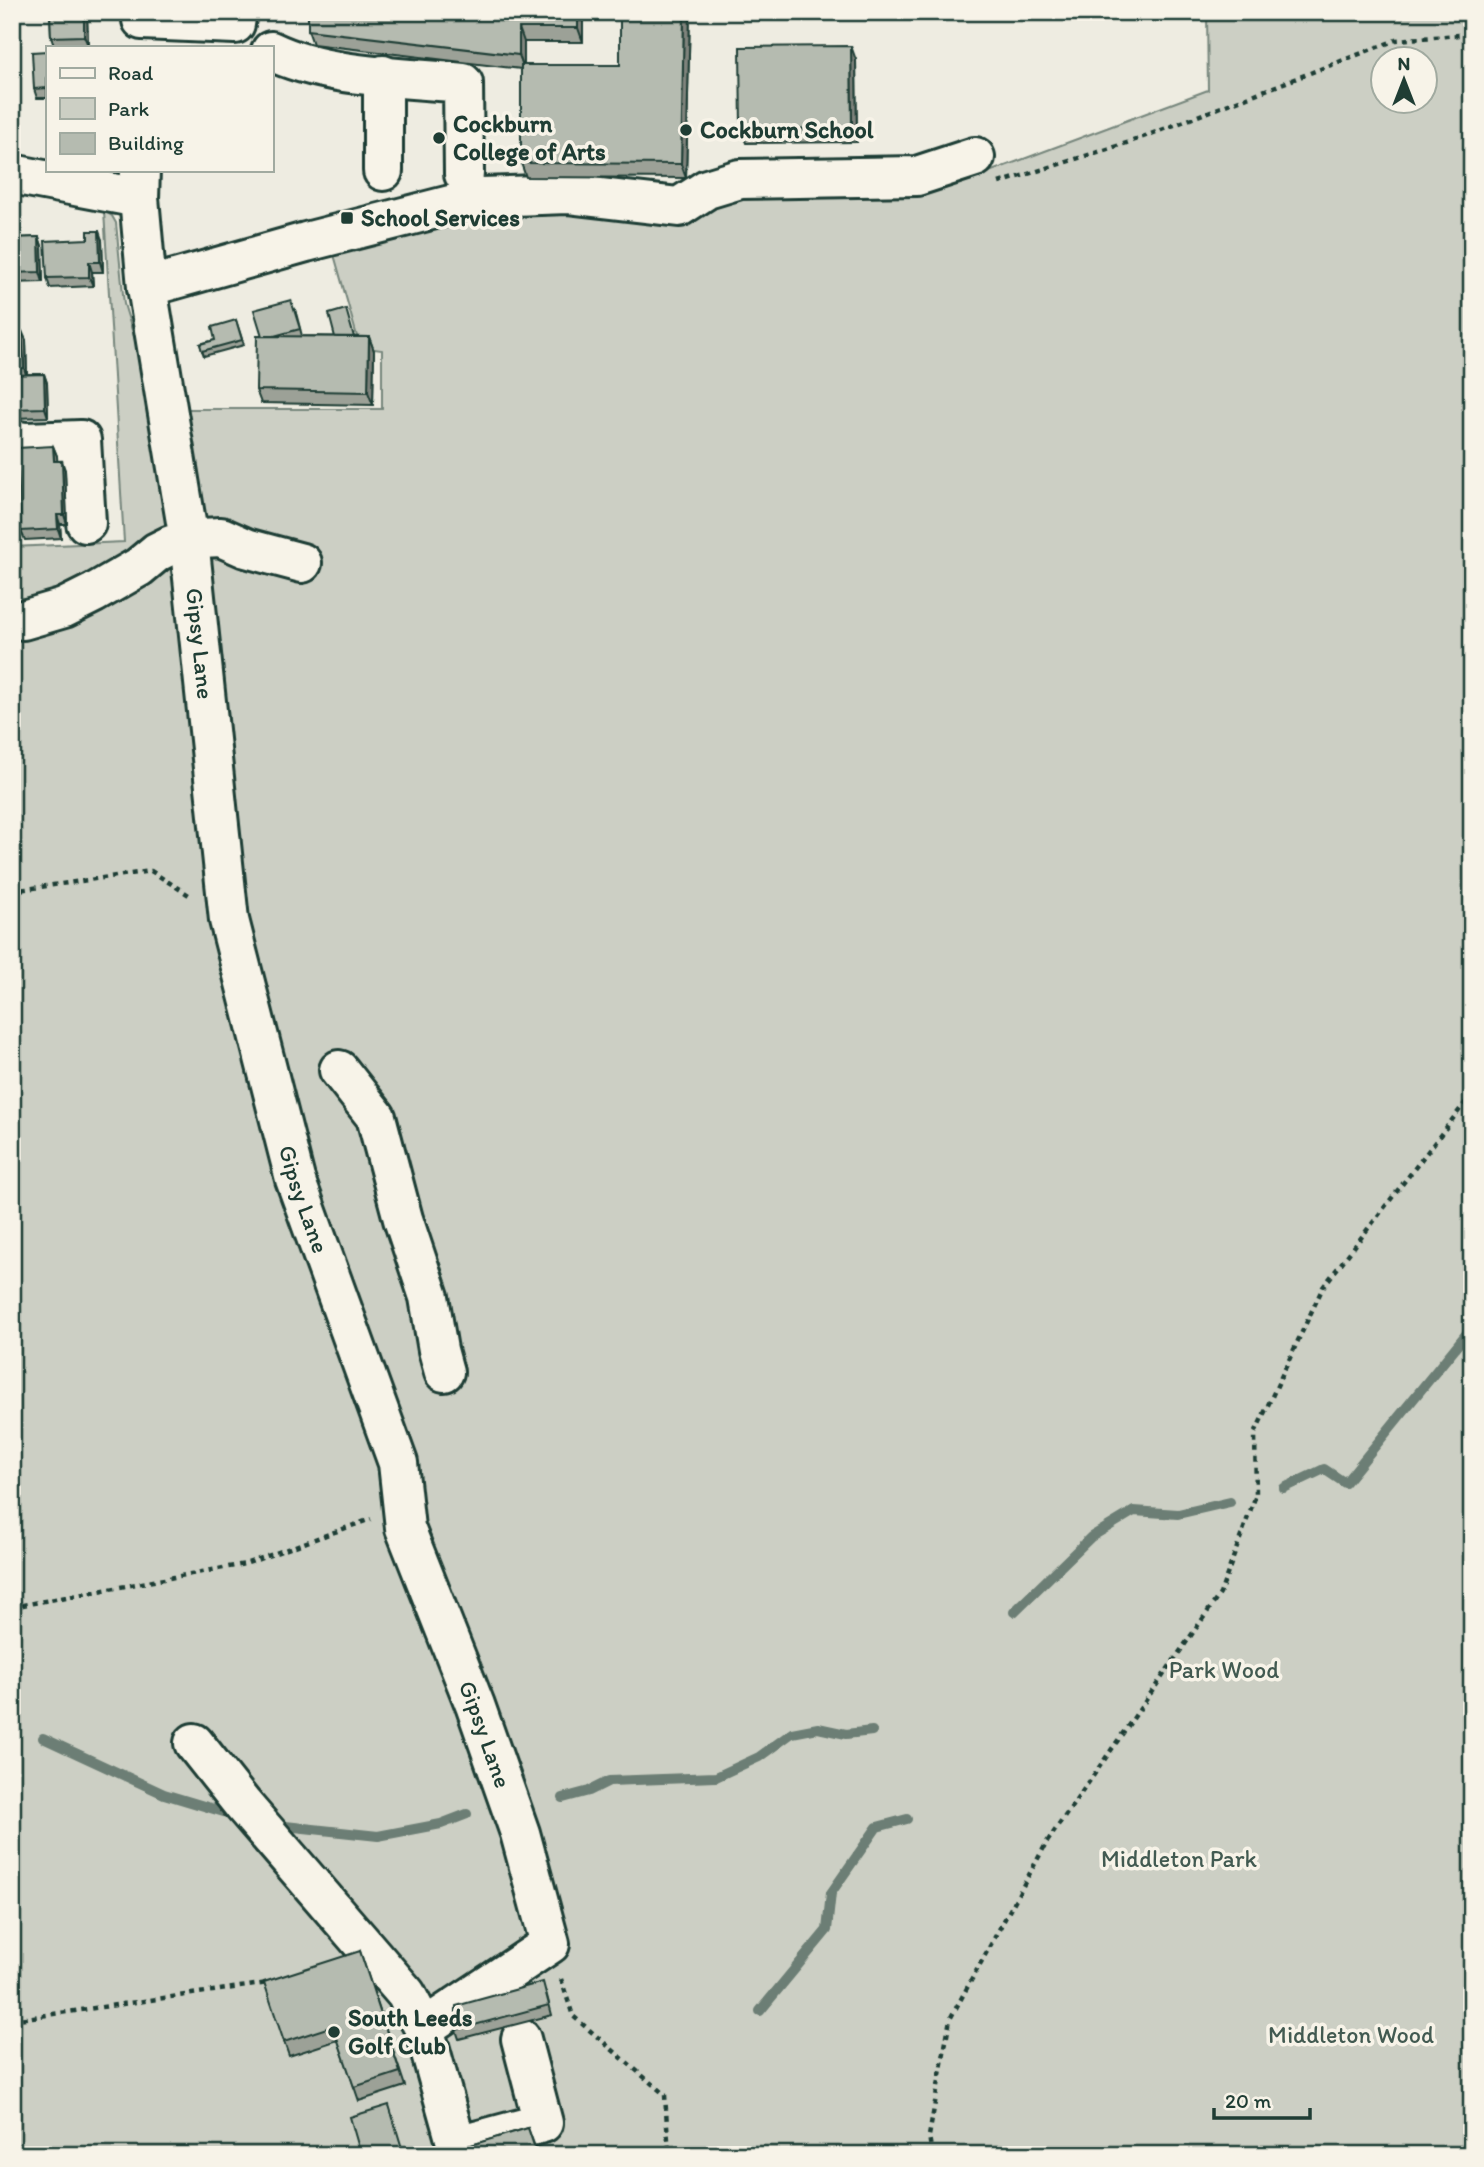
<svg xmlns="http://www.w3.org/2000/svg" width="1484" height="2167" font-family="Itim,sans-serif">
  <style>
    .green { fill: #cccfc4; stroke: #76867c; stroke-width: 2; fill-rule: evenodd }
    .lines { fill: none; stroke-linecap: round; stroke-linejoin: round }
    .stream { stroke: #6c7e74; stroke-width: 10 }
    .minor-casing { stroke: #1f3d34; stroke-width: 44 }
    .path { stroke: #1f3d34; stroke-width: 4.5; stroke-dasharray: 5 5; stroke-linecap: butt }
    .minor { stroke: #f7f3e8; stroke-width: 38 }
    .wall { fill: #9ca197; stroke: #1f3d34; stroke-width: 2 }
    .shaded-wall { fill: #7f837b; stroke: #1f3d34; stroke-width: 2 }
    .building { fill: #b5bbb0; stroke: #1f3d34; stroke-width: 2 }
    .poi-dot { fill: #1f3d34; stroke: #f7f3e8; stroke-width: 2.5 }
    .labels { text-anchor: middle; stroke-width: 7; stroke-linejoin: round; paint-order: stroke }
    .poi-label { font-size: 24px; font-weight: bold; fill: #1f3d34; stroke: #f7f3e8; text-anchor: start }
    .street-label { font-size: 24px; fill: #1f3d34; stroke: #f7f3e8 }
    .park-label { font-size: 24px; fill: #425a51; stroke: #f7f3e8 }
  </style>
  <rect width="100%" height="100%" fill="#eeece1"/>
  <filter id="ink" filterUnits="userSpaceOnUse"><feTurbulence type="fractalNoise" baseFrequency=".0143" numOctaves="2"/><feDisplacementMap in="SourceGraphic" scale="14" xChannelSelector="R" yChannelSelector="G"/><feConvolveMatrix kernelMatrix="1 2 1 2 8 2 1 2 1" color-interpolation-filters="sRGB"/></filter>
  <g filter="url(#ink)">
    <path class="green" d="M1207,12H1472V2155H12V547L124,542L104,211L112,216L116,223L124,304L139,353L180,409H382V350L360,347L326,226L397,204L844,195L949,187L1208,90ZM1382,60H1424V102H1382Z"/>
    <g class="lines">
      <path class="stream" d="M1284,1488L1324,1469L1345,1483L1472,1327
        M1014,1612L1091,1537L1134,1511L1178,1514L1230,1502
        M43,1738L164,1794L237,1816
        M563,1798L589,1791L609,1781L716,1777L759,1757L792,1733L818,1728L846,1734L872,1731
        M276,1825L378,1836L441,1824L467,1814
        M760,2011L827,1930L831,1893L877,1827L907,1819"/>
      <defs>
        <g id="minor">
          <path d="M142,20L235,24L237,12"/>
          <path d="M271,51C327,78 402,77 463,83L464,174"/>
          <path id="s1" d="M140,170L139,198L147,287L189,540L229,920L295,1179L398,1463L405,1528L475,1705L520,1833L550,1944L424,2028L457,2146L543,2123L521,2039"/>
          <path d="M383,171V75"/>
          <path d="M12,174L139,198"/>
          <path d="M147,287L306,242L482,197L567,194L679,207L707,189L740,179L917,176L975,157"/>
          <path d="M12,440L26,442L81,440L86,523"/>
          <path d="M23,620L64,608L94,593L139,567L157,552L171,545H189L201,538L221,537L246,548L302,563"/>
          <path d="M339,1070L376,1117L403,1219L429,1297L438,1350L444,1372"/>
          <path d="M194,1743L243,1805L406,1994L424,2028"/>
        </g>
      </defs>
      <use href="#minor" class="minor-casing"/>
      <path class="path" d="M999,183L1130,142L1396,40L1472,34
        M12,891L151,871L192,897
        M12,1607L245,1564L371,1519
        M561,1979L573,2016L665,2095L669,2155
        M12,2020L268,1983
        M932,2155L929,2136L950,2019L1047,1842L1220,1594L1256,1495L1255,1433L1323,1287L1472,1094"/>
      <use href="#minor" class="minor"/>
    </g>
    <path class="wall" d="M50,12H87L88,45L54,46L51,37Z
      M308,12H583V42H524V65H620L626,12H690L686,178L526,177L521,163V69L313,44L308,30Z
      M47,51V98H37L34,89Z
      M856,60L857,142L746,143L741,129Z
      M12,232L14,238L39,237L42,246L43,282L12,283Z
      M102,240L103,272H92L93,286L50,288L47,278Z
      M295,309L302,336L369,337L374,351L373,405L261,403L256,390L262,336Z
      M236,320L244,345L204,356L200,344L215,340Z
      M12,331L26,340L27,374H44L47,383L48,417L12,418Z
      M53,446L57,456V461L65,470L67,524H60L61,538L25,540L21,531Z
      M360,1951L405,2086L359,2101L338,2040L289,2056L284,2042Z
      M546,1992L552,2015L459,2039L456,2030Z
      M528,2128L538,2155H438Z"/>
    <path class="shaded-wall" d="M84,12H87L88,45L84,36Z
      M578,12H583V42L578,28Z
      M684,12H690L686,178L681,164Z
      M519,28L524,42V69L519,55Z
      M851,46L856,60L857,142L852,128Z
      M99,231L102,240L103,272L100,262Z
      M39,237L42,246L43,282L40,272Z
      M89,262L92,272L93,286L89,277Z
      M22,331L26,340L27,378L24,368Z
      M369,337L374,351L373,405L368,392Z
      M44,374L47,383L48,417L45,408Z
      M53,446L57,456L58,471L54,461Z
      M62,461L65,470L67,524L64,515Z
      M57,515L60,524L61,538L58,529Z"/>
    <path class="building" d="M50,12H84V36L51,37Z
      M308,12H578V28H519V55L308,30Z
      M626,12H684L681,164L521,163V65H620V19H626Z
      M851,46L852,128L741,129L740,47Z
      M47,51V88L34,89L32,52Z
      M88,231H99L100,262H89V277L47,278L45,241L88,239Z
      M39,237L40,272L12,273V238Z
      M291,300L300,329L274,336H262L254,310Z
      M346,309L354,337H335L329,314Z
      M236,320L242,340L202,351L200,344L215,340L212,327Z
      M12,331H22L24,368L12,369Z
      M257,336L369,337L368,392L256,390Z
      M44,374L45,408L12,409V375Z
      M53,446L54,461H62L64,515H57L58,529L21,531L17,448Z
      M360,1951L400,2072L354,2087L333,2026L284,2042L264,1982Z
      M543,1982L549,2005L456,2030V2006Z
      M389,2105L404,2155H361L350,2117Z
      M528,2128L535,2149L514,2155H438Z"/>
  </g>
  <g class="poi-dot">
    <circle cx="686" cy="130" r="7"/>
    <circle cx="439" cy="138" r="7"/>
    <rect x="340" y="211" width="14" height="14" rx="3.5"/>
    <circle cx="334" cy="2032" r="7"/>
  </g>
  <g class="labels">
    <g class="poi-label">
      <text x="453" y="132">Cockburn<tspan x="453" dy="28">College of Arts</tspan></text>
      <text x="700" y="138">Cockburn School</text>
      <text x="361" y="226">School Services</text>
      <text x="348" y="2026">South Leeds<tspan x="348" dy="28">Golf Club</tspan></text>
    </g>
    <g class="street-label">
      <text dy="8" stroke="none"><textPath href="#s1" startOffset="478">Gipsy Lane</textPath></text>
      <text dy="8" stroke="none"><textPath href="#s1" startOffset="1045">Gipsy Lane</textPath></text>
      <text dy="8" stroke="none"><textPath href="#s1" startOffset="1612">Gipsy Lane</textPath></text>
    </g>
    <g class="park-label">
      <text x="1224" y="1678">Park Wood</text>
      <text x="1179" y="1867">Middleton Park</text>
      <text x="1351" y="2043">Middleton Wood</text>
    </g>
  </g>
  <rect width="1484" height="2167" fill="none" stroke="#f7f3e8" stroke-width="42"/>
  <rect x="21" y="21" width="1442" height="2125" fill="none" stroke="#1f3d34" stroke-width="2.5" filter="url(#ink)"/>
  <rect x="46" y="46" width="228" height="126" fill="#f7f3e8" stroke="#a1aaa0" stroke-width="2"/>
  <rect x="60" y="68" width="35" height="10" fill="#f7f3e8" stroke="#a1aaa0" stroke-width="2"/>
  <text x="108" y="80" font-size="21" fill="#1f3d34">Road</text>
  <rect x="60" y="98" width="35" height="21" fill="#cccfc4" stroke="#a1aaa0" stroke-width="2"/>
  <text x="108" y="116" font-size="21" fill="#1f3d34">Park</text>
  <rect x="60" y="133" width="35" height="21" fill="#b5bbb0" stroke="#a1aaa0" stroke-width="2"/>
  <text x="108" y="150" font-size="21" fill="#1f3d34">Building</text>
  <g transform="translate(1404 80)"><circle r="33" fill="#f7f3e8" stroke="#a1aaa0" stroke-width="2"/>
  <path d="M0-5L12 26L0 18L-12 26Z" fill="#1f3d34"/>
  <text y="-10" font-size="19" font-weight="bold" text-anchor="middle" fill="#1f3d34">N</text>
  </g>
  <path d="M1214 2108v10h96v-10" fill="none" stroke="#1f3d34" stroke-width="3.5"/>
  <text x="1225" y="2108" font-size="21" fill="#1f3d34" stroke="#f7f3e8" stroke-width="5" paint-order="stroke">20 m</text>
</svg>
